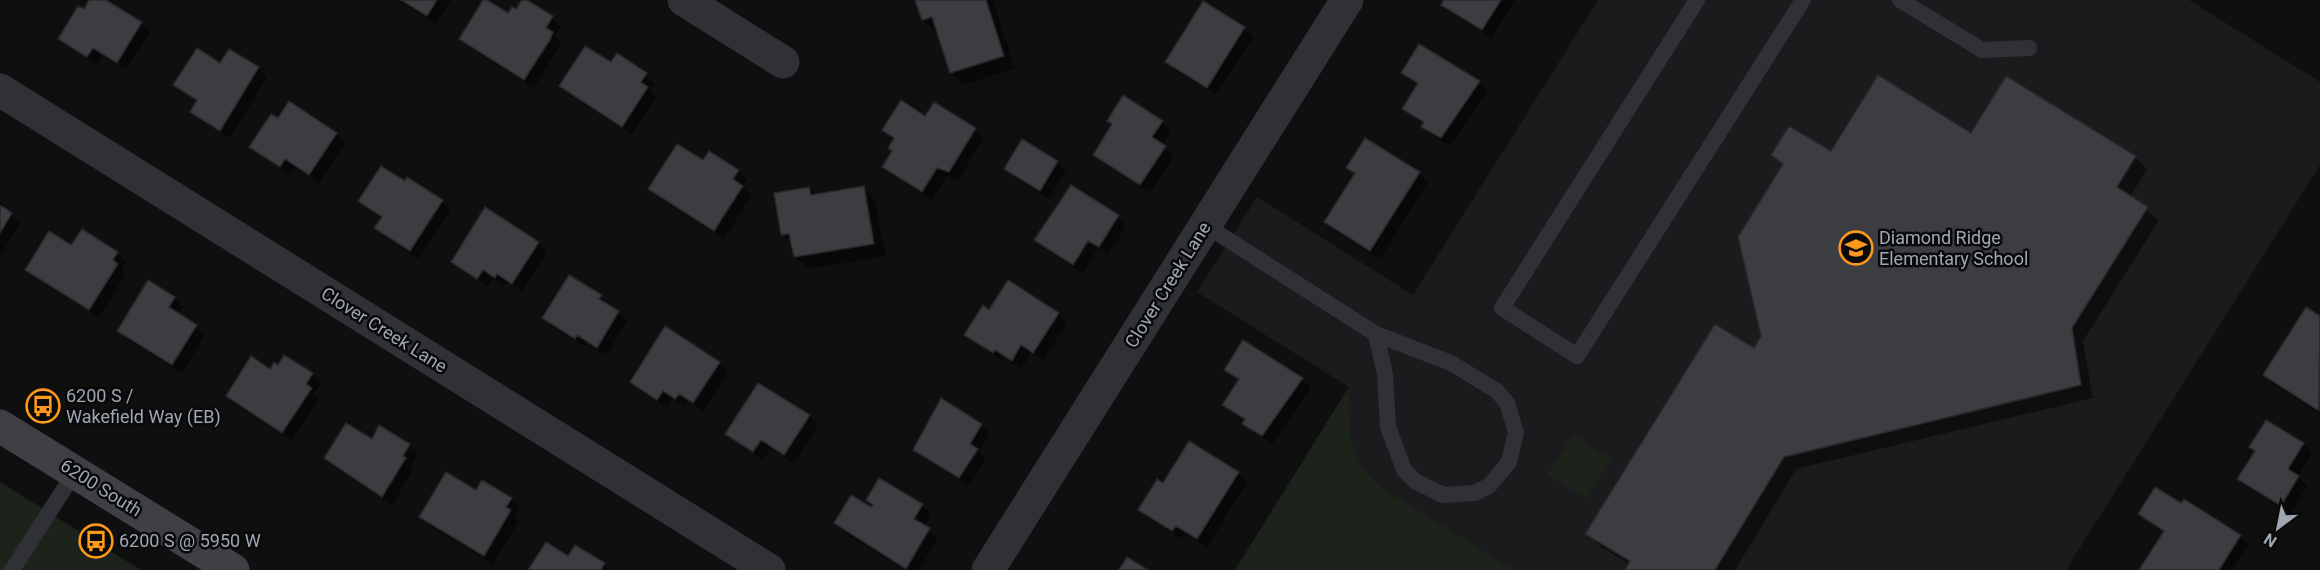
<svg xmlns="http://www.w3.org/2000/svg" width="2320" height="570" font-family="Roboto,sans-serif">
  <style>
    .built { fill: #1b1b1d }
    .green { fill: #1b231b }
    .shadow { fill: #0007 }
    .building { fill: #3b3d40; stroke: #29292c; stroke-width: 1.5 }
    .lines { fill: none; stroke-linecap: round; stroke-linejoin: round }
    .service { stroke: #303136; stroke-width: 16 }
    .minor { stroke: #303136; stroke-width: 33 }
    .secondary { stroke: #3e4046; stroke-width: 33 }
    .labels { text-anchor: middle; stroke-width: 5; stroke-linejoin: round; paint-order: stroke }
    .poi-label { font-size: 18px; fill: #9fa7b2; stroke: #0a0a0b; text-anchor: start }
    .street-label { font-size: 18px; fill: #9fa7b2; stroke: #0a0a0b }
  </style>
  <rect width="100%" height="100%" fill="#0f0f10"/>
  <path class="built" d="M1598,0H2189L2320,82V165L2066,570H1235L1349,387L1197,292L1257,197L1413,295Z"/>
  <path class="green" d="M1349,387C1348,432 1348,458 1383,489L1514,570H1235Z
    M1573,434L1611,459L1587,499L1547,475Z
    M0,482L141,570H0Z"/>
  <path class="shadow" d="M91,0H103L141,23L150,32L126,70L102,56L97,65L59,38Z
    M398,0H451L436,24Z
    M485,0L509,15L517,11L525,0L561,26L555,36L561,42L558,49L534,88L469,47L460,38Z
    M917,0H993L1015,68L964,85L951,72L938,31L936,32L923,20Z
    M1446,0H1515L1492,38L1452,13L1443,5Z
    M1244,28L1253,37L1216,95L1176,71L1167,62Z
    M1420,46L1479,82L1488,91L1450,146L1432,135L1424,124L1404,108L1418,86L1403,73Z
    M229,51L258,68L267,77L230,138L201,120L192,111L197,102L175,85L221,65Z
    M617,55L655,83L650,91L656,97L632,135L570,95L561,86L611,64Z
    M926,118L975,130L984,138L958,180L947,176L932,200L892,175L884,166L893,151L895,140L884,130Z
    M278,120L336,134L345,143L319,183L295,167L290,175L251,147Z
    M1109,121L1162,122L1171,131L1162,145L1174,156L1150,193L1104,163L1095,155L1113,125Z
    M1972,135L2135,157L2147,169L2130,197L2159,220L2083,341L2093,398L1796,469L1735,570H1626L1629,564L1600,546L1587,534L1755,350L1763,337L1784,165L1773,155L1831,153Z
    M1365,140L1419,174L1428,182L1380,259L1334,231L1326,222L1356,175L1348,167Z
    M704,162L738,171L747,180L742,186L751,196L724,239L659,198L650,189Z
    M1057,162L1066,171L1049,199L1015,177L1006,168Z
    M405,183L442,202L451,210L419,259L385,237L376,228L382,219L360,201Z
    M863,187L875,200L886,256L807,269L795,257L793,244L783,234L809,189L816,195Z
    M0,201L4,205L2,208L20,223L0,256Z
    M485,209L538,243L547,252L522,291L507,282L504,286L493,278L487,287L453,262Z
    M1118,217L1126,226L1108,255L1098,248L1083,273L1045,249L1036,240Z
    M71,247L117,253L126,262L121,269L126,274L99,317L35,278L27,270Z
    M149,282L174,298L183,307L178,315L205,335L182,373L128,340L119,331Z
    M601,297L627,321L606,356L586,343L584,346L552,327L544,318Z
    M2307,309L2320,317V414L2273,384L2264,375Z
    M990,312L1058,314L1067,323L1043,360L1031,353L1021,369L1005,358L1002,361L966,335Z
    M719,363L728,372L703,411L688,401L685,407L672,399L667,408L632,382Z
    M1226,370L1302,379L1311,388L1272,444L1253,432L1244,423L1245,421L1224,404L1239,381Z
    M312,375L321,384L314,393L319,398L292,441L236,405L227,396Z
    M809,416L818,425L794,463L770,448L763,460L727,434Z
    M981,425L990,434L979,452L986,459L969,486L924,458L915,449Z
    M372,441L409,445L418,454L411,465L414,468L392,505L326,458Z
    M2303,444L2312,453L2298,476L2307,486L2290,514L2248,488L2239,479Z
    M1238,473L1247,482L1207,547L1185,534L1182,539L1149,519L1140,510L1164,485Z
    M880,480L922,505L931,514L924,526L938,539L919,570H904L844,532L835,523L872,509L873,506L868,500Z
    M511,499L520,508L515,516L519,521L493,564L429,526L421,517Z
    M2140,514L2240,536L2249,545L2233,570H2141L2164,533Z
    M568,558L604,565L609,570H530Z"/>
  <path class="building" d="M89,0H106L142,22L117,63L93,48L87,57L58,39L78,6L84,9Z
    M401,0H437L427,16Z
    M483,0H487L508,13L512,7L516,9L522,0H527L553,16L546,28L553,32L550,40L524,80L459,39Z
    M915,0H986L1004,56L950,73L932,17L922,20Z
    M1444,0H1501L1482,30L1441,5Z
    M1203,1L1245,27L1207,88L1165,62Z
    M1419,44L1480,81L1441,138L1421,127L1424,122L1402,109L1418,83L1401,73Z
    M585,46L611,62L617,53L647,73L641,82L648,87L622,127L559,86Z
    M197,48L220,63L229,49L259,67L220,131L190,112L197,100L173,85Z
    M1878,75L1971,133L2006,76L2136,156L2117,187L2148,207L2072,328L2081,385L1784,457L1715,570H1625L1630,561L1585,534L1715,324L1754,348L1761,336L1738,237L1783,164L1771,155L1789,126L1831,151Z
    M1123,95L1163,121L1152,137L1166,146L1140,185L1093,155L1112,124L1107,121Z
    M901,100L925,116L934,102L976,128L949,172L937,168L922,192L882,167L892,151L888,148L894,138L882,130Z
    M289,101L337,133L309,175L285,159L280,167L249,147L271,114L278,118Z
    M1365,138L1420,172L1370,251L1324,222L1355,173L1346,168Z
    M1022,139L1058,161L1040,191L1004,169Z
    M677,144L703,160L709,151L739,170L733,179L743,186L714,231L648,189Z
    M381,166L405,181L407,177L443,200L410,251L374,228L382,217L358,201Z
    M1071,185L1119,215L1099,247L1088,241L1073,265L1034,240Z
    M864,186L874,244L794,257L789,234L781,235L774,193L809,187L811,195Z
    M0,205L12,213L0,233Z
    M485,207L539,242L512,284L497,274L495,278L483,270L477,279L451,262Z
    M82,229L118,252L113,260L118,264L89,310L25,270L49,231L71,245Z
    M569,275L602,295L599,299L619,311L597,348L577,335L575,339L542,318Z
    M148,280L175,297L169,307L197,325L172,365L117,331Z
    M1008,280L1059,313L1033,353L1021,345L1012,361L995,350L993,353L964,335L983,305L989,310Z
    M2306,307L2320,316L2319,411L2263,375Z
    M665,326L720,362L693,403L679,394L675,399L663,391L657,400L630,382Z
    M1243,340L1303,378L1262,436L1242,424L1245,419L1222,405L1239,379L1224,370Z
    M284,355L313,373L306,384L312,388L282,433L226,396L251,356L270,369L274,362L278,365Z
    M758,383L810,415L784,455L761,440L753,452L725,434Z
    M941,398L982,424L970,444L978,449L959,478L913,450Z
    M2266,420L2304,443L2288,469L2299,476L2281,506L2237,479L2255,451L2249,447Z
    M346,423L372,439L379,425L410,444L403,456L406,458L382,497L324,458Z
    M1189,441L1239,472L1197,539L1176,526L1172,531L1138,510L1157,479L1163,483Z
    M446,472L476,490L482,480L512,498L506,507L511,510L484,556L419,517Z
    M879,478L923,504L914,519L930,528L906,569L834,523L851,495L871,507L873,505L866,500Z
    M2155,487L2181,503L2184,499L2241,535L2219,570H2139L2164,531L2138,514Z
    M546,542L568,556L575,545L605,563L601,570H528Z
    M1127,557L1148,570H1119Z"/>
  <g class="lines">
    <path class="service" d="M1697,0L1502,308L1577,356L1803,0
      M1900,0L1982,50L2029,48
      M1205,225L1376,334L1451,363L1497,391L1507,403L1516,432L1509,462L1489,486L1475,493L1443,495L1415,481L1404,470L1388,427L1385,374L1376,334
      M12,570L75,472"/>
    <path class="minor" d="M684,0L783,62
      M0,90L769,570
      M988,570L1347,0"/>
    <path class="secondary" d="M0,426L233,570"/>
  </g>
  <defs>
    <symbol id="school-ring" viewBox="-11 -11 22 22"><circle r="9.5" fill="#0a0a0b" stroke="#fc981b" stroke-width="1.5"/><path d="M0-5L7-2L0 1L-7-2ZM-4 1L0 2.5L4 1V4Q0 6-4 4Z" fill="#fc981b"/></symbol>
    <symbol id="bus-ring" viewBox="-11 -11 22 22"><circle r="9.5" fill="#0a0a0b" stroke="#fc981b" stroke-width="1.5"/><path d="M-5-6H5V4H4V6H2V4H-2V6H-4V4H-5ZM-3.5-4V0h7V-4ZM-3.5 1.2v1.5H-2V1.2ZM2 1.2v1.5H3.5V1.2Z" fill="#fc981b"/></symbol>
  </defs>
  <g fill-rule="evenodd">
    <use href="#school-ring" x="1837" y="229" width="38" height="38"/>
    <use href="#bus-ring" x="24" y="387" width="38" height="38"/>
    <use href="#bus-ring" x="77" y="522" width="38" height="38"/>
  </g>
  <g class="labels">
    <g class="poi-label">
      <text x="1879" y="244">Diamond Ridge<tspan x="1879" dy="21">Elementary School</tspan></text>
      <text x="66" y="402">6200 S /<tspan x="66" dy="21">Wakefield Way (EB)</tspan></text>
      <text x="119" y="547">6200 S @ 5950 W</text>
    </g>
    <g class="street-label">
      <text transform="translate(1168 285) rotate(-58)" y="6">Clover Creek Lane</text>
      <text transform="translate(384 330) rotate(32)" y="6">Clover Creek Lane</text>
      <text transform="translate(101 488) rotate(32)" y="6">6200 South</text>
    </g>
  </g>
  <g transform="translate(2278 528) rotate(212)" stroke="#0a0a0b" stroke-width="4.5" paint-order="stroke">
  <path d="M0-4.5L10 22L0 15L-10 22Z" fill="#9fa7b2"/>
  <text y="-9" font-size="16" font-weight="bold" text-anchor="middle" fill="#9fa7b2">N</text>
  </g>
</svg>
